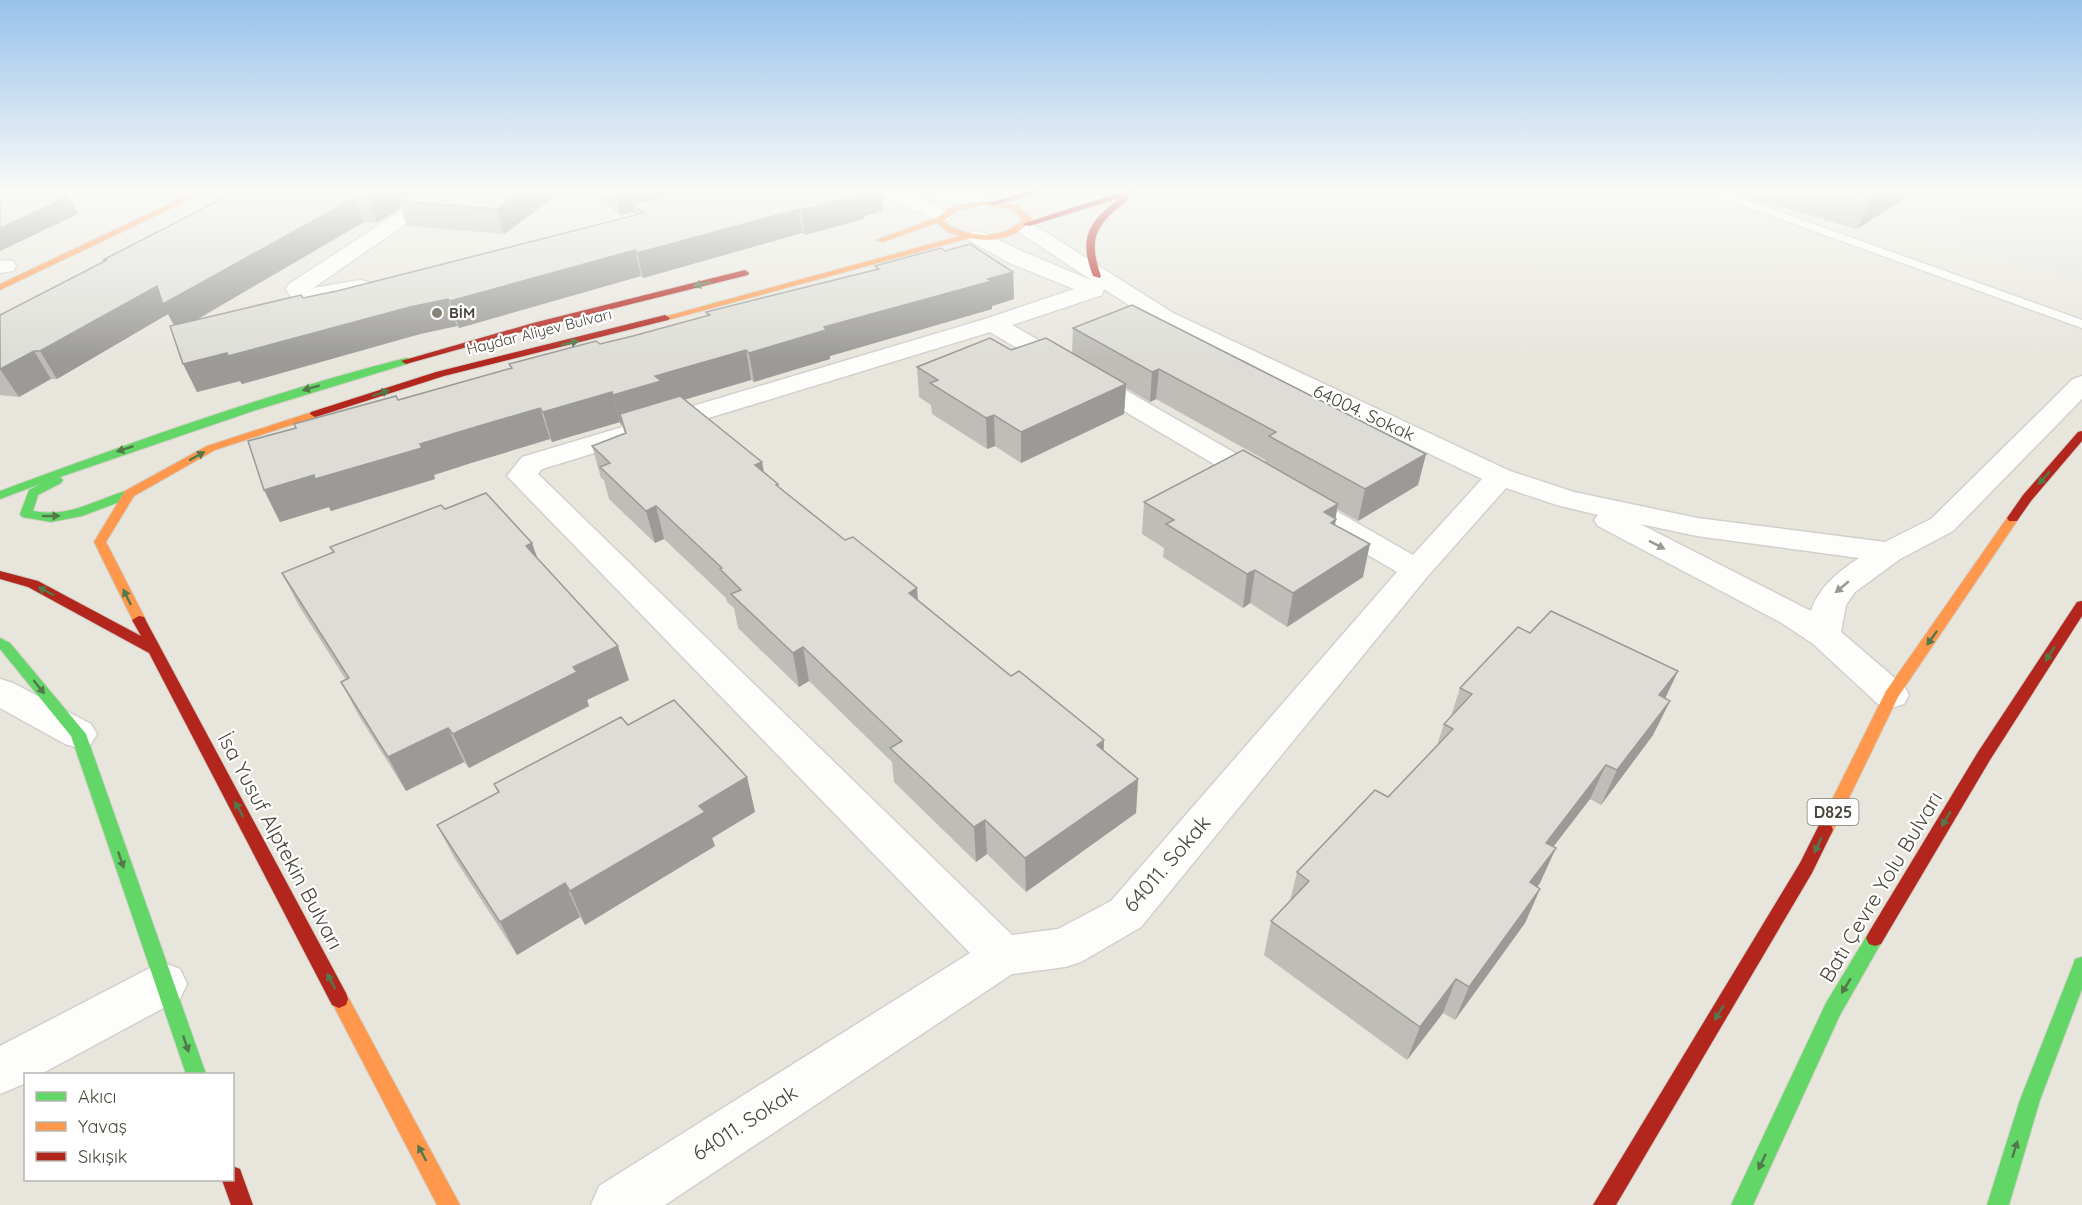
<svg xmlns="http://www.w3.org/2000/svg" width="2082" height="1205" font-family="Quicksand,sans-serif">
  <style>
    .residential { fill: #e7e5dc; fill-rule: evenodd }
    .parking { fill: #e3e2de }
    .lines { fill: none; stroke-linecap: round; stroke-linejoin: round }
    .lane-casing { stroke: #d2d0cb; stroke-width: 3 }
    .street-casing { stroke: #d2d0cb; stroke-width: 3 }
    .fast-casing { stroke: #d2d0c5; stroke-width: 2 }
    .slow-casing { stroke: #d2d0c5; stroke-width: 2 }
    .jam-casing { stroke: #d2d0c5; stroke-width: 2 }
    .lane { fill: #fdfdfc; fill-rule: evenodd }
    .street { fill: #fdfdfc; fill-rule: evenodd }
    .fast { fill: #63d668; fill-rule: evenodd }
    .slow { fill: #ff974d; fill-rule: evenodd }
    .jam { fill: #b3261e; fill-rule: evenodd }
    .wall { fill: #bebdb8 }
    .shaded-wall { fill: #9b9a96 }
    .building { fill: #dddcd6; stroke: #9b9a96; stroke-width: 1.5 }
    .oneway { fill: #537849 }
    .oneway2 { fill: #9b9891 }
    .poi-dot { fill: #868378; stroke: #fff; stroke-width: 2 }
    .labels { text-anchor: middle; stroke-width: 4.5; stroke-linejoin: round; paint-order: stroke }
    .far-poi-label { font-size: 15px; font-weight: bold; fill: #4a4639; stroke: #fff; text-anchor: start }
    .far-street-label { font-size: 15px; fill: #4a4639; stroke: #fff }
    .shield { fill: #fff; stroke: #807e74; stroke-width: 1.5 }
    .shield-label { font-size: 16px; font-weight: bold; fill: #4a4639 }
    .street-label { font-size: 18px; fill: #4a4639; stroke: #fff }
    .near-street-label { font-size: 21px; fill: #4a4639; stroke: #fff }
  </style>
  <rect width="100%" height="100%" fill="#f4f3ee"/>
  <path class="residential" d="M0,190H2082V1205H0ZM26,1074H232V1180H26Z"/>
  <path class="parking" d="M2005,190H2082V280L1930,239Z"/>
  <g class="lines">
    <defs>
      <path id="lane" d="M1724,192L2082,320V328L1720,197V193Z"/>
      <path id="street" d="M2,190H25L7,204L0,206V192Z
        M433,190H455L313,288L360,280L368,282L371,287L368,292L314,302L291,297L286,289L289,284Z
        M880,190H905L949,212L952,216L949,220H935L882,194Z
        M926,190H958L989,199L992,203L989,207L982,209L928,194Z
        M1024,221L1031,223L1173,313L1510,471L1574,492L1697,518L1885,542L1931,519L2073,379L2082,376V399L1953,531L1900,559L1855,592L1846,605L1841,632L1904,686L1909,695L1904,704L1891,708L1878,704L1812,643L1780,622L1598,526L1594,520L1598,515L1557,505L1506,488L1427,577L1141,927L1081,962L1065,967L1012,974L665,1205H591L599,1186L970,953L507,476L522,457L985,319L1074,289L1010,263L970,241L967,237L970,233L977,231L984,233L1026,253L1093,281L1017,231L1014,227L1017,223ZM1104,289L1157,323L1482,479L1413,555L1012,325L1102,295ZM990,332L1397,572L1111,901L1058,929L1012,935L538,474L542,469ZM1640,524L1697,536L1859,558C1839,571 1819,587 1811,611Z
        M5,260L13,261L16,266L13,271L0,273V261Z
        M0,679L13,683L91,724L97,734L91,744L78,748L65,744L0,708Z
        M164,963L180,969L187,984L180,999L41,1074H26V1083L0,1094V1046L148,969Z"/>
      <path id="fast" d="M406,358L410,359V363L256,410L60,477L63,480L61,483L38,495L33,511C72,518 93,500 129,490L135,494L133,497L82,516L51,522L22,517L20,514L29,490L40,484L0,499V491C133,442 268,393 406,358Z
        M0,638L10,643L86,734L206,1074H186L71,736L0,649Z
        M1875,930L1881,932L1884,938L1840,1015L1753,1205H1731L1826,1003L1869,932Z
        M2082,957V989L2040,1100L2009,1205H1987L2020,1100L2073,965L2075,959Z"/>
      <path id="slow" d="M199,190H210L0,290V284Z
        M982,201L1017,205L1032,219C1017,238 994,243 970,238L668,320L660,318L960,236L948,232L937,223L883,242L876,240L938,217L951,207ZM982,205L1012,209L1023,219C1002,241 970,238 945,223V220L957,211Z
        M315,411L320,414L319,416L215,450L134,496L106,542L146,620L144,623H134L94,542L125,491L207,446Z
        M2013,514L2019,518L1898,697L1831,835L1825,837L1819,835L1817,830L1886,691L2009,515Z
        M339,990L346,993L460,1205H437L330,999L332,993Z"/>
      <path id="jam" d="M1035,190H1050L993,205L989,203Z
        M1128,190H1142L1126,196L1128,200C1097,224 1087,237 1101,276L1100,278L1093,276C1078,237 1089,222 1120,198L1029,226L1022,224Z
        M745,270L749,273L748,275L539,327L406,364L401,361L533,323Z
        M665,315L670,318L668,320L444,376L319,416L315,417L310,414L311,412L436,372Z
        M2082,431V441L2031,501L2017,521H2009L2007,518L2023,495L2078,432Z
        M0,571L38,581L141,636L132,620L139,616L144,617L346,993L348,999L346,1005L339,1008L332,1005L149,653L28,587L0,579Z
        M2082,601V616L1990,760L1881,944L1875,946L1869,944L1866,938L1869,932L1978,752L2077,602Z
        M1825,823L1831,825L1833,830L1812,873L1616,1205H1593L1800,863L1819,825Z
        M232,1166L240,1169L253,1205H231L222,1180H232Z"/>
    </defs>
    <use href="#lane" class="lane-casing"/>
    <use href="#street" class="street-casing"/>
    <use href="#fast" class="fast-casing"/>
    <use href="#slow" class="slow-casing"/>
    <use href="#jam" class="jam-casing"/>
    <use href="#lane" class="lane"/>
    <use href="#street" class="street"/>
    <use href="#fast" class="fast"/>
    <use href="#slow" class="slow"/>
    <use href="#jam" class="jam"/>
  </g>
  <path class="wall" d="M239,190H564L504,234L407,226L401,208L377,223L364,222L198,319L337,291L634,216V212L620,215L589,190H882L883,211L864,216V219L805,235L802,233L643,278L641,276L459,328L457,326L420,334L242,384L240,381L197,392L174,325L168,314L57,379H51L19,397L0,395V315L104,262L103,260Z
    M1721,190H1919L1857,229Z
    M945,251L1013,272L1014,299L992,306V309L830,356V359L754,382L751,380L684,399L764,473L778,484L779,487L1138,779L1136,813L1026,892L987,854L976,862L894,782L892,762L809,681L799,687L738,628L734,608L727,602L726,598L664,539L655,543L609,499L604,480L601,478L592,446L625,434L622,425H621L620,422L552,442L550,439L471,463L434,475L435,479L331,511L329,507L280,522L264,490L398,400L511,369L509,364L633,336L707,316L706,312L876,269L875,266Z
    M1073,328L1426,454L1418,485L1358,521L1337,509L1335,525L1363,577L1287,627L1250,603L1243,608L1163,557L1164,548L1142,534L1144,502L1265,462V460L1156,399L1150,402L1126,388L1124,414L1021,463L995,446L987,449L932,414L931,405L919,397L917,367L1011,350L1072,353Z
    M445,509L538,560L629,680L587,700L589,706L469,768L464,762L406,791L359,716L341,682L346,680L299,606L282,573L333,553L330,547Z
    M1530,633L1678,671L1665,698L1670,701L1653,735L1601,805L1590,799L1553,847L1540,883L1537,887L1540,889L1525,923L1455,1020L1443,1013L1407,1060L1264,955L1271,921L1290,901L1297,872L1388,797L1437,745L1444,724L1451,716L1460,688Z
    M628,725L747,777L755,812L712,838L715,846L585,925L580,917L517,955L455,859L437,825L498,793L494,784Z"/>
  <path class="shaded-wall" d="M382,190H428L398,201L401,208L377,223L368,199Z
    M524,190H564L504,234L497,209Z
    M617,190H724L632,204L634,212L620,215L615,191Z
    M869,190H882L883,211L864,216V219L805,235L801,210Z
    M1882,190H1919L1857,229L1872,197Z
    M68,197L78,214L0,251V228Z
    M354,198L364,222L177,331L168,314L57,379L40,351L157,286Z
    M799,209L802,233L643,278L637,253Z
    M635,250L641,276L459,328L450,301Z
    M1013,272L1014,299L992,306V309L830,356V359L754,382L749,353L824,327Z
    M448,299L457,326L420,334L242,384L240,381L197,392L183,364L410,307Z
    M746,350L751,380L667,405L620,414L622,425H621L613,395L655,376Z
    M34,351L51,379L19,397L0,369Z
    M1159,369L1156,399L1150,402L1152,372Z
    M1126,384L1124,414L1021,463V432Z
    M612,392L620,422L552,442L543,412Z
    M540,408L550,439L471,463L434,475L435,479L331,511L329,507L280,522L264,490Z
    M994,415L995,446L987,449L986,418Z
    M1426,454L1418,485L1358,521L1365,489Z
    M762,462L768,494L755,465Z
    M1338,504L1335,520L1336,519L1330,551L1324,512Z
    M656,506L664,539L655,543L646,511Z
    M532,543L544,576L526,546Z
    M1370,544L1363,577L1287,627L1293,593Z
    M1255,570L1250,603L1243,608L1247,574Z
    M917,588L920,622L909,593Z
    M618,646L629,680L587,700L589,706L469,768L453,734L573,667Z
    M803,647L809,681L799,687L793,653Z
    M1678,671L1662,705L1659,695Z
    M1670,701L1653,735L1601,805L1617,770Z
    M448,728L464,762L406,791L388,757Z
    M1104,740L1103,774L1097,745Z
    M1606,765L1590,799L1530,877L1546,843Z
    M747,777L755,812L712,838L715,846L585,925L570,891L699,806Z
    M1138,779L1136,813L1026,892L1025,858Z
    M985,820L987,854L976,862L974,827Z
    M1556,848L1540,883L1515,916L1530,882Z
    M565,883L580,917L517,955L500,922Z
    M1540,889L1525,923L1455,1020L1469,987Z
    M1456,979L1443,1013L1407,1060L1420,1027Z"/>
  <path class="building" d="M239,190H382L368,199L354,198L163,304L157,286L40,351H34L0,369V315L107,260H103Z
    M415,190H524L497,209L398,201Z
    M689,190H869L859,193L862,195L801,210L799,209L637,253L635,250L450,301L448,299L410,307L228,356L227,353L183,364L170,326L301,295L303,298L337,291L644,213L632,204Z
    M1848,190H1882L1872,197Z
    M0,194L68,197L0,228Z
    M970,244L1013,272L988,279L992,281L824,327L826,330L749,353L746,350L655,376L661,381L613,395L612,392L543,412L540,408L459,432L420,444L422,448L315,479L314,475L264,490L248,441L296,428L294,424L396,396L398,400L512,368L509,364L596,341L600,344L633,336L710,315L706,312L879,269L875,266L941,248L945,251Z
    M1132,305L1426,454L1365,489L1269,436L1276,432L1159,369L1152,372L1073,328Z
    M990,338L1011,350L1046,338L1126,384L1021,432L994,415L986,418L930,383L938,380L917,367Z
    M680,396L762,462L755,465L778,484L776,485L845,540L853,537L917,588L909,593L1011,676L1019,671L1104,740L1097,745L1138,779L1025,858L985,820L974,827L890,748L902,741L803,647L793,653L731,594L741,590L720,569L722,568L656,506L646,511L600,467L610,463L592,446L626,433L620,414Z
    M1243,450L1338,504L1324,512L1336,519L1331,523L1370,544L1293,593L1255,570L1247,574L1166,524L1174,520L1144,502Z
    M486,493L532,543L526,546L618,646L573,667L577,672L453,734L448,728L388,757L341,682L349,678L282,573L334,552L330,547L441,505L445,509Z
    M1551,611L1678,671L1659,695L1670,701L1617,770L1606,765L1546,843L1556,848L1530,882L1540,889L1469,987L1456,979L1420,1027L1271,921L1309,881L1297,872L1375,790L1388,797L1453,729L1444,724L1472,694L1460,688L1518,627L1530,633Z
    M674,700L747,777L699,806L705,812L570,891L565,883L500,922L437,825L499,792L494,784L621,717L628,725Z"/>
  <defs><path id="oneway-solid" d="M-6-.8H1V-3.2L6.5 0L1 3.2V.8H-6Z" transform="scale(1.5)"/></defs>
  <g class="oneway">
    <use href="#oneway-solid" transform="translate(702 284) rotate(166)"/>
    <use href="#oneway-solid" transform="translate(570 343) rotate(-13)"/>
    <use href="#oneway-solid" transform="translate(311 388) rotate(164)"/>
    <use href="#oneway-solid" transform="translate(381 393) rotate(-18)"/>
    <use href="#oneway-solid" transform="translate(125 449) rotate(162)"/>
    <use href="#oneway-solid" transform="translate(197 456) rotate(-29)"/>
    <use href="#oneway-solid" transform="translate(2044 478) rotate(131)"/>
    <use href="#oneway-solid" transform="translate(51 516) rotate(-1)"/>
    <use href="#oneway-solid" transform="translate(46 591) rotate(-152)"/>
    <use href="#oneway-solid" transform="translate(127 597) rotate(-116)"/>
    <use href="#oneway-solid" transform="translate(1932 638) rotate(125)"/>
    <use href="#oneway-solid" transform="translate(2050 654) rotate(123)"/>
    <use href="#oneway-solid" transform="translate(39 687) rotate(51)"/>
    <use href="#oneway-solid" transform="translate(239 809) rotate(-118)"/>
    <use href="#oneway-solid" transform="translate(1946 819) rotate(121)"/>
    <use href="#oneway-solid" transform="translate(1818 845) rotate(116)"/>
    <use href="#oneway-solid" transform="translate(121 860) rotate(71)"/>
    <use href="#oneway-solid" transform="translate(331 981) rotate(-118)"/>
    <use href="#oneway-solid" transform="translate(1846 986) rotate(121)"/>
    <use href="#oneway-solid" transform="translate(1719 1013) rotate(121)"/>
    <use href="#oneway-solid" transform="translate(186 1044) rotate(71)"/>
    <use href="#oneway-solid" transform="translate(2015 1149) rotate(-73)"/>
    <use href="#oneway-solid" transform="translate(422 1153) rotate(-118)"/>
    <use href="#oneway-solid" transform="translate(1762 1162) rotate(115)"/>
  </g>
  <g class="oneway2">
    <use href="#oneway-solid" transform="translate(1657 545) rotate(27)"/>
    <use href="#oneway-solid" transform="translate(1842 587) rotate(140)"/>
  </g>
  <linearGradient id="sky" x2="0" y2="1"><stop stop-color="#98c2eb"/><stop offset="0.53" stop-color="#fafaf7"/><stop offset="1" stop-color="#fafaf7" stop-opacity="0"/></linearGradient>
  <rect width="2082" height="359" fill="url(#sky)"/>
  <circle class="poi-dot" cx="437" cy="313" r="6"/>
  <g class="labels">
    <g class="far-poi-label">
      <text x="449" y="318">BİM</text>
    </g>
    <g class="far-street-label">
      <text transform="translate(539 332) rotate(-14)" y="5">Haydar Aliyev Bulvarı</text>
    </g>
    <rect class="shield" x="1807.5" y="799" width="51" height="26" rx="4.5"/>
    <g class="shield-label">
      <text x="1833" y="818">D825</text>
    </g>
    <g class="street-label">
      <text transform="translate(1364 413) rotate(25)" y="6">64004. Sokak</text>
    </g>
    <g class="near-street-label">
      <text transform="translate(280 841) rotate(62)" y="7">İsa Yusuf Alptekin Bulvarı</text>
      <text transform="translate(1167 864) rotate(-49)" y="7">64011. Sokak</text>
      <text transform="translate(1881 887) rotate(-59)" y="7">Batı Çevre Yolu Bulvarı</text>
      <text transform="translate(745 1123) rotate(-33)" y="7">64011. Sokak</text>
    </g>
  </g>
  <rect x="24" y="1073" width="210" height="108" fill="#ffffff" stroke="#b7b5b0" stroke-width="1.5"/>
  <rect x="36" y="1092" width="30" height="9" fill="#63d668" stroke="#b7b5b0" stroke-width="1.5"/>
  <text x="78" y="1103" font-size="18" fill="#4a4639">Akıcı</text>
  <rect x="36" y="1122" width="30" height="9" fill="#ff974d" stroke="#b7b5b0" stroke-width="1.5"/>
  <text x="78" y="1133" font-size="18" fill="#4a4639">Yavaş</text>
  <rect x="36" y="1152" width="30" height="9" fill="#b3261e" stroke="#b7b5b0" stroke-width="1.5"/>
  <text x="78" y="1163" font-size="18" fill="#4a4639">Sıkışık</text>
</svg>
